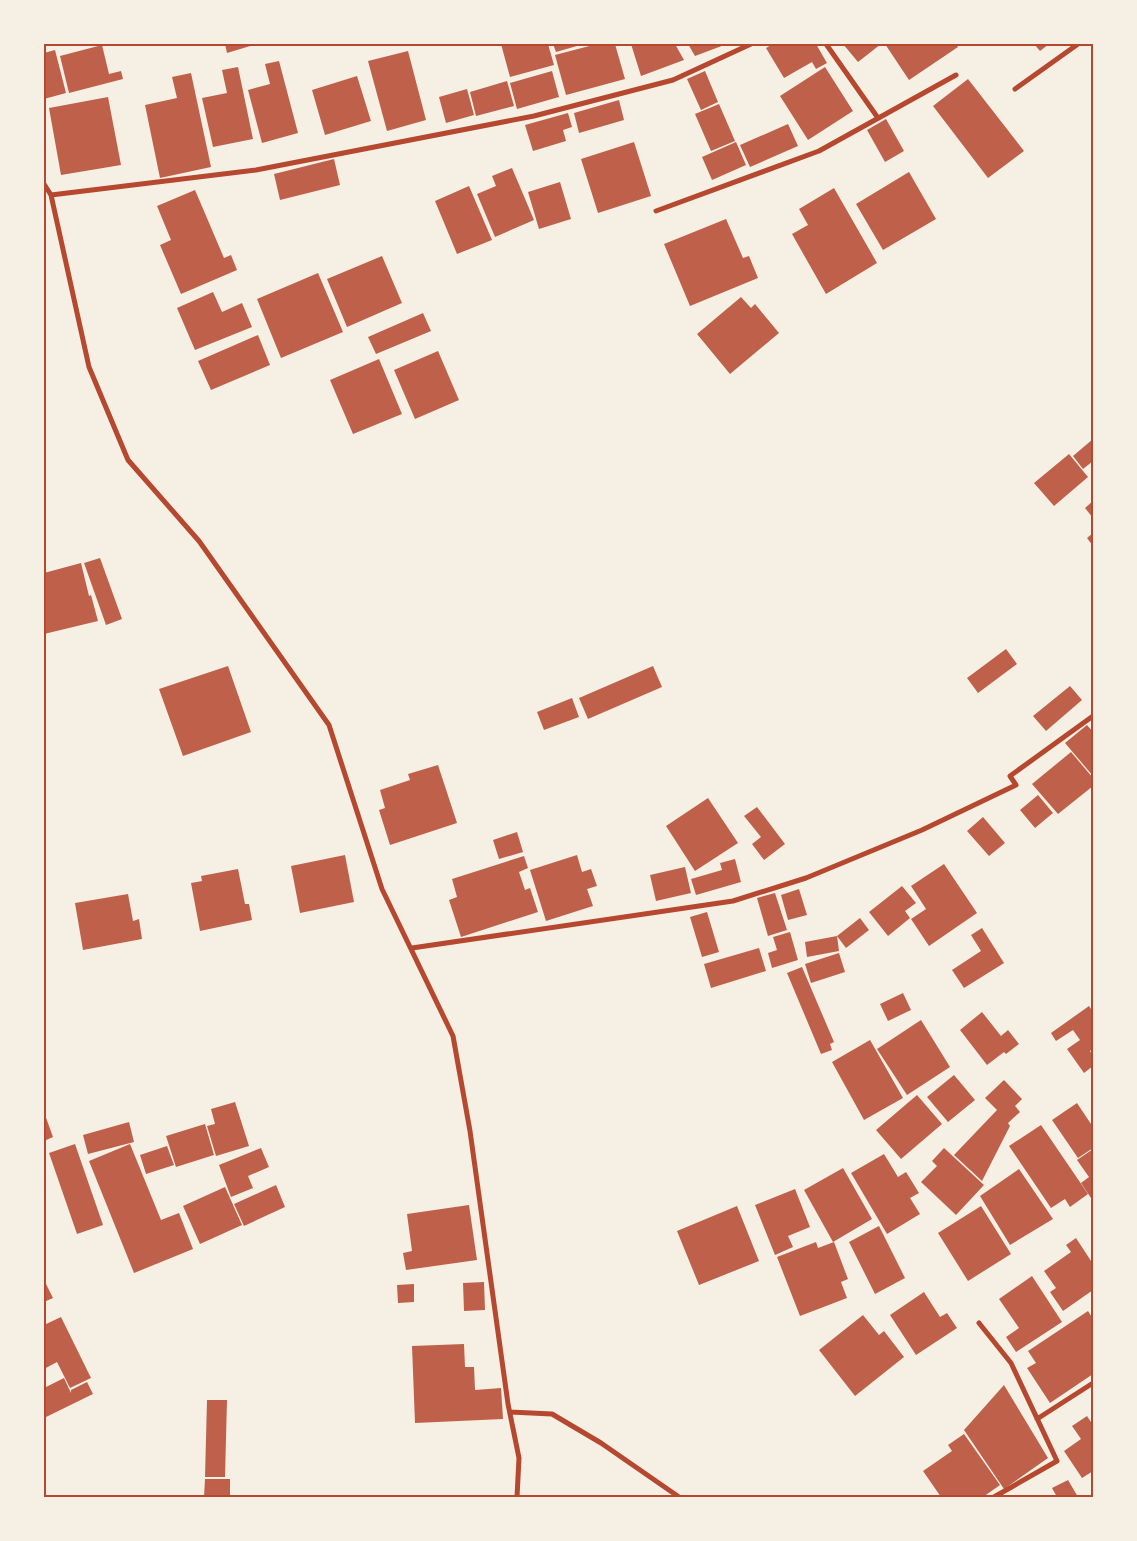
<svg xmlns="http://www.w3.org/2000/svg" width="1137" height="1541" font-family="Manrope,sans-serif">
  <style>
    .building { fill: #bf614a }
    .lines { fill: none; stroke-linecap: round; stroke-linejoin: round }
    .minor { stroke: #b5482f; stroke-width: 5 }
    .neatline { fill: none; stroke: #b5482f; stroke-width: 2 }
  </style>
  <rect width="100%" height="100%" fill="#f6efe4"/>
  <path class="building" d="M225,44H257L227,53Z
    M501,44H548L554,65L510,77Z
    M553,44H584L556,52Z
    M597,44H615L625,79L566,95L555,55Z
    M631,44H675L684,60L641,76Z
    M688,44H727L695,56Z
    M773,44H816L827,63L816,69L812,62L784,78L766,48Z
    M843,44H881L858,62Z
    M885,44H956L958,47L909,80Z
    M1034,44H1049L1040,51Z
    M102,45L109,74L121,71L123,79L69,93L60,56Z
    M55,50L66,93L44,99V53Z
    M408,51L426,120L387,131L368,61Z
    M279,61L298,133L262,143L248,90L270,84L265,64Z
    M238,67L253,139L213,147L202,98L227,93L222,70Z
    M825,67L853,111L808,140L780,96Z
    M552,71L559,97L517,109L510,83Z
    M705,71L718,102L701,110L687,79Z
    M191,73L211,167L160,178L145,105L177,98L172,77Z
    M357,76L371,121L325,135L312,90Z
    M968,79L1024,151L988,178L933,106Z
    M507,81L514,106L476,116L470,92Z
    M467,89L474,115L446,123L439,97Z
    M108,97L121,165L61,175L49,108Z
    M619,100L624,120L579,133L574,113Z
    M719,104L735,141L711,151L695,114Z
    M568,113L572,127L563,130L566,141L533,151L525,125Z
    M886,119L904,151L885,162L867,130Z
    M788,124L798,146L750,167L740,145Z
    M634,142L651,196L598,213L581,159Z
    M736,142L746,165L712,180L702,157Z
    M334,159L340,185L280,200L274,174Z
    M512,168L534,220L495,237L477,194L496,186L492,176Z
    M909,172L936,219L883,250L856,204Z
    M560,182L571,219L539,229L528,192Z
    M469,186L492,240L457,254L435,201Z
    M834,188L877,263L826,294L792,234L808,225L799,209Z
    M195,190L224,258L231,255L237,270L181,294L160,245L171,240L157,206Z
    M726,219L743,258L749,256L758,278L690,306L664,244Z
    M382,256L402,303L347,327L327,279Z
    M318,273L343,332L281,358L257,299Z
    M213,292L222,312L242,303L252,327L195,350L177,308Z
    M741,297L751,308L755,304L779,333L730,374L697,334Z
    M423,313L431,331L376,354L368,337Z
    M258,335L270,365L211,390L198,361Z
    M438,351L459,400L415,419L394,370Z
    M379,359L402,414L353,434L330,380Z
    M1093,439V461L1083,469L1073,456Z
    M1069,454L1088,477L1054,506L1034,483Z
    M1093,501V518L1085,508Z
    M1093,533V546L1087,538Z
    M100,558L122,619L106,625L84,563Z
    M81,563L89,596L91,595L98,621L44,634V573Z
    M1006,649L1017,664L978,693L967,678Z
    M228,666L251,732L183,756L159,689Z
    M653,666L662,687L588,719L579,698Z
    M1070,686L1082,700L1046,731L1033,716Z
    M572,698L579,717L544,730L537,712Z
    M1087,725L1093,732V776L1065,743Z
    M1071,752L1093,778V786L1058,814L1032,784Z
    M438,765L457,823L390,845L379,810L385,808L380,790L410,780L408,774Z
    M1038,795L1053,813L1035,828L1020,810Z
    M708,798L738,843L695,871L666,826Z
    M757,807L785,844L764,860L752,844L761,837L744,816Z
    M983,817L1005,843L989,856L967,831Z
    M517,832L523,852L499,859L493,840Z
    M345,855L354,902L300,913L291,866Z
    M577,855L582,872L591,869L597,886L587,889L593,906L546,921L530,870Z
    M524,856L528,868L519,872L525,890L530,888L538,912L461,937L449,900L457,897L452,879Z
    M735,859L741,882L696,895L691,879L722,870L720,863Z
    M944,864L977,913L929,946L911,919L926,909L911,886Z
    M685,867L691,893L656,901L650,875Z
    M238,869L245,904H249L252,920L200,931L191,883L202,881L201,876Z
    M902,886L916,903L905,911L910,918L888,936L869,912Z
    M799,889L807,915L788,920L781,895Z
    M775,893L787,930L768,936L757,898Z
    M128,894L133,921L139,919L142,939L83,950L75,903Z
    M707,912L719,952L702,957L690,917Z
    M860,918L869,930L846,948L837,936L839,951L807,957L805,942L837,936Z
    M982,928L1004,963L964,988L952,970L981,951L971,935Z
    M790,932L798,960L772,968L768,953L777,950L773,937Z
    M759,948L766,971L711,988L704,964Z
    M839,953L845,972L811,983L805,964Z
    M802,967L834,1042L830,1044L832,1050L821,1054L787,973Z
    M903,993L911,1010L888,1021L880,1004Z
    M1089,1006L1093,1012V1049L1090,1051L1093,1056V1066L1084,1073L1067,1049L1080,1040L1073,1030L1056,1041L1051,1033Z
    M982,1012L1001,1036L1008,1030L1019,1044L1006,1054L1004,1052L987,1065L960,1030Z
    M921,1020L950,1067L907,1095L877,1049Z
    M870,1040L903,1098L864,1120L832,1062Z
    M954,1075L975,1100L948,1122L927,1097Z
    M1004,1080L1022,1099L1015,1106L1020,1112L1008,1123L1010,1126L982,1181L954,1155L997,1110L985,1098Z
    M917,1095L942,1124L901,1159L876,1130Z
    M235,1102L249,1146L216,1156L207,1126L215,1124L211,1109Z
    M1077,1103L1093,1127V1148L1078,1158L1052,1120Z
    M44,1112L53,1137L44,1141Z
    M129,1122L134,1142L88,1154L83,1135Z
    M205,1124L214,1155L176,1167L166,1136Z
    M1041,1125L1088,1194L1070,1207L1065,1199L1051,1208L1009,1146Z
    M75,1144L103,1225L77,1234L49,1153Z
    M130,1144L161,1220L179,1213L193,1249L134,1273L89,1161Z
    M167,1146L174,1165L146,1174L140,1155Z
    M261,1148L269,1167L248,1176L253,1188L231,1197L219,1165Z
    M944,1148L984,1185L956,1215L921,1182L937,1166L932,1161Z
    M1093,1149V1201L1081,1183L1089,1177L1077,1160Z
    M884,1154L898,1177L906,1172L919,1193L910,1198L920,1214L887,1234L851,1173Z
    M843,1168L872,1219L833,1242L804,1190Z
    M1019,1169L1053,1219L1010,1245L980,1196Z
    M276,1185L285,1207L244,1226L234,1204Z
    M225,1187L242,1225L200,1244L183,1206Z
    M795,1189L810,1227L788,1236L793,1247L775,1255L755,1205Z
    M469,1205L477,1260L406,1270L403,1253L412,1251L407,1214Z
    M737,1206L759,1261L699,1285L677,1231Z
    M981,1206L1011,1254L968,1281L938,1233Z
    M879,1226L905,1278L875,1294L849,1242Z
    M1076,1238L1093,1264V1290L1063,1311L1050,1292L1056,1288L1044,1271L1071,1252L1066,1245Z
    M816,1242L818,1248L834,1242L848,1279L841,1282L847,1298L800,1316L777,1257Z
    M1032,1276L1062,1322L1016,1352L1006,1337L1019,1328L999,1299Z
    M44,1280L53,1298L44,1302Z
    M484,1282L485,1310L464,1311L463,1283Z
    M414,1284V1302L398,1303L397,1285Z
    M924,1292L940,1317L947,1313L957,1328L916,1355L890,1315Z
    M1088,1311L1093,1319V1374L1050,1403L1027,1368L1036,1363L1028,1351Z
    M863,1315L879,1335L884,1331L904,1357L855,1396L819,1350Z
    M61,1317L91,1378L70,1388L57,1362L44,1369V1325Z
    M464,1344L465,1367H474L475,1390L501,1388L503,1419L415,1423L412,1346Z
    M64,1378L71,1393V1390L87,1382L93,1394L44,1418V1388Z
    M1004,1385L1048,1458L1004,1489L964,1430Z
    M207,1400H227L225,1477H205Z
    M1087,1416L1093,1425V1471L1082,1478L1064,1451L1081,1439L1072,1426Z
    M964,1434L1000,1485L983,1497H941L923,1471L952,1451L948,1445Z
    M205,1479H230V1497H204Z
    M1068,1480L1078,1497H1057L1052,1488Z"/>
  <g class="lines">
    <path class="minor" d="M826,44L878,118
      M1015,89L1078,44
      M44,184L51,195L89,367L128,460L199,541L329,725L382,889L453,1036L470,1131L508,1404L519,1458L517,1497
      M51,195L256,170L534,116L673,80L751,44
      M656,211L819,151L956,75
      M412,948L733,901L806,878L922,830L1016,785L1010,776L1093,716
      M979,1323L1011,1363L1057,1461L994,1497
      M510,1412L552,1414L601,1443L679,1497
      M1037,1419L1093,1383"/>
  </g>
  <rect width="1137" height="1541" fill="none" stroke="#f6efe4" stroke-width="90"/>
  <rect x="45" y="45" width="1047" height="1451" class="neatline"/>
</svg>
